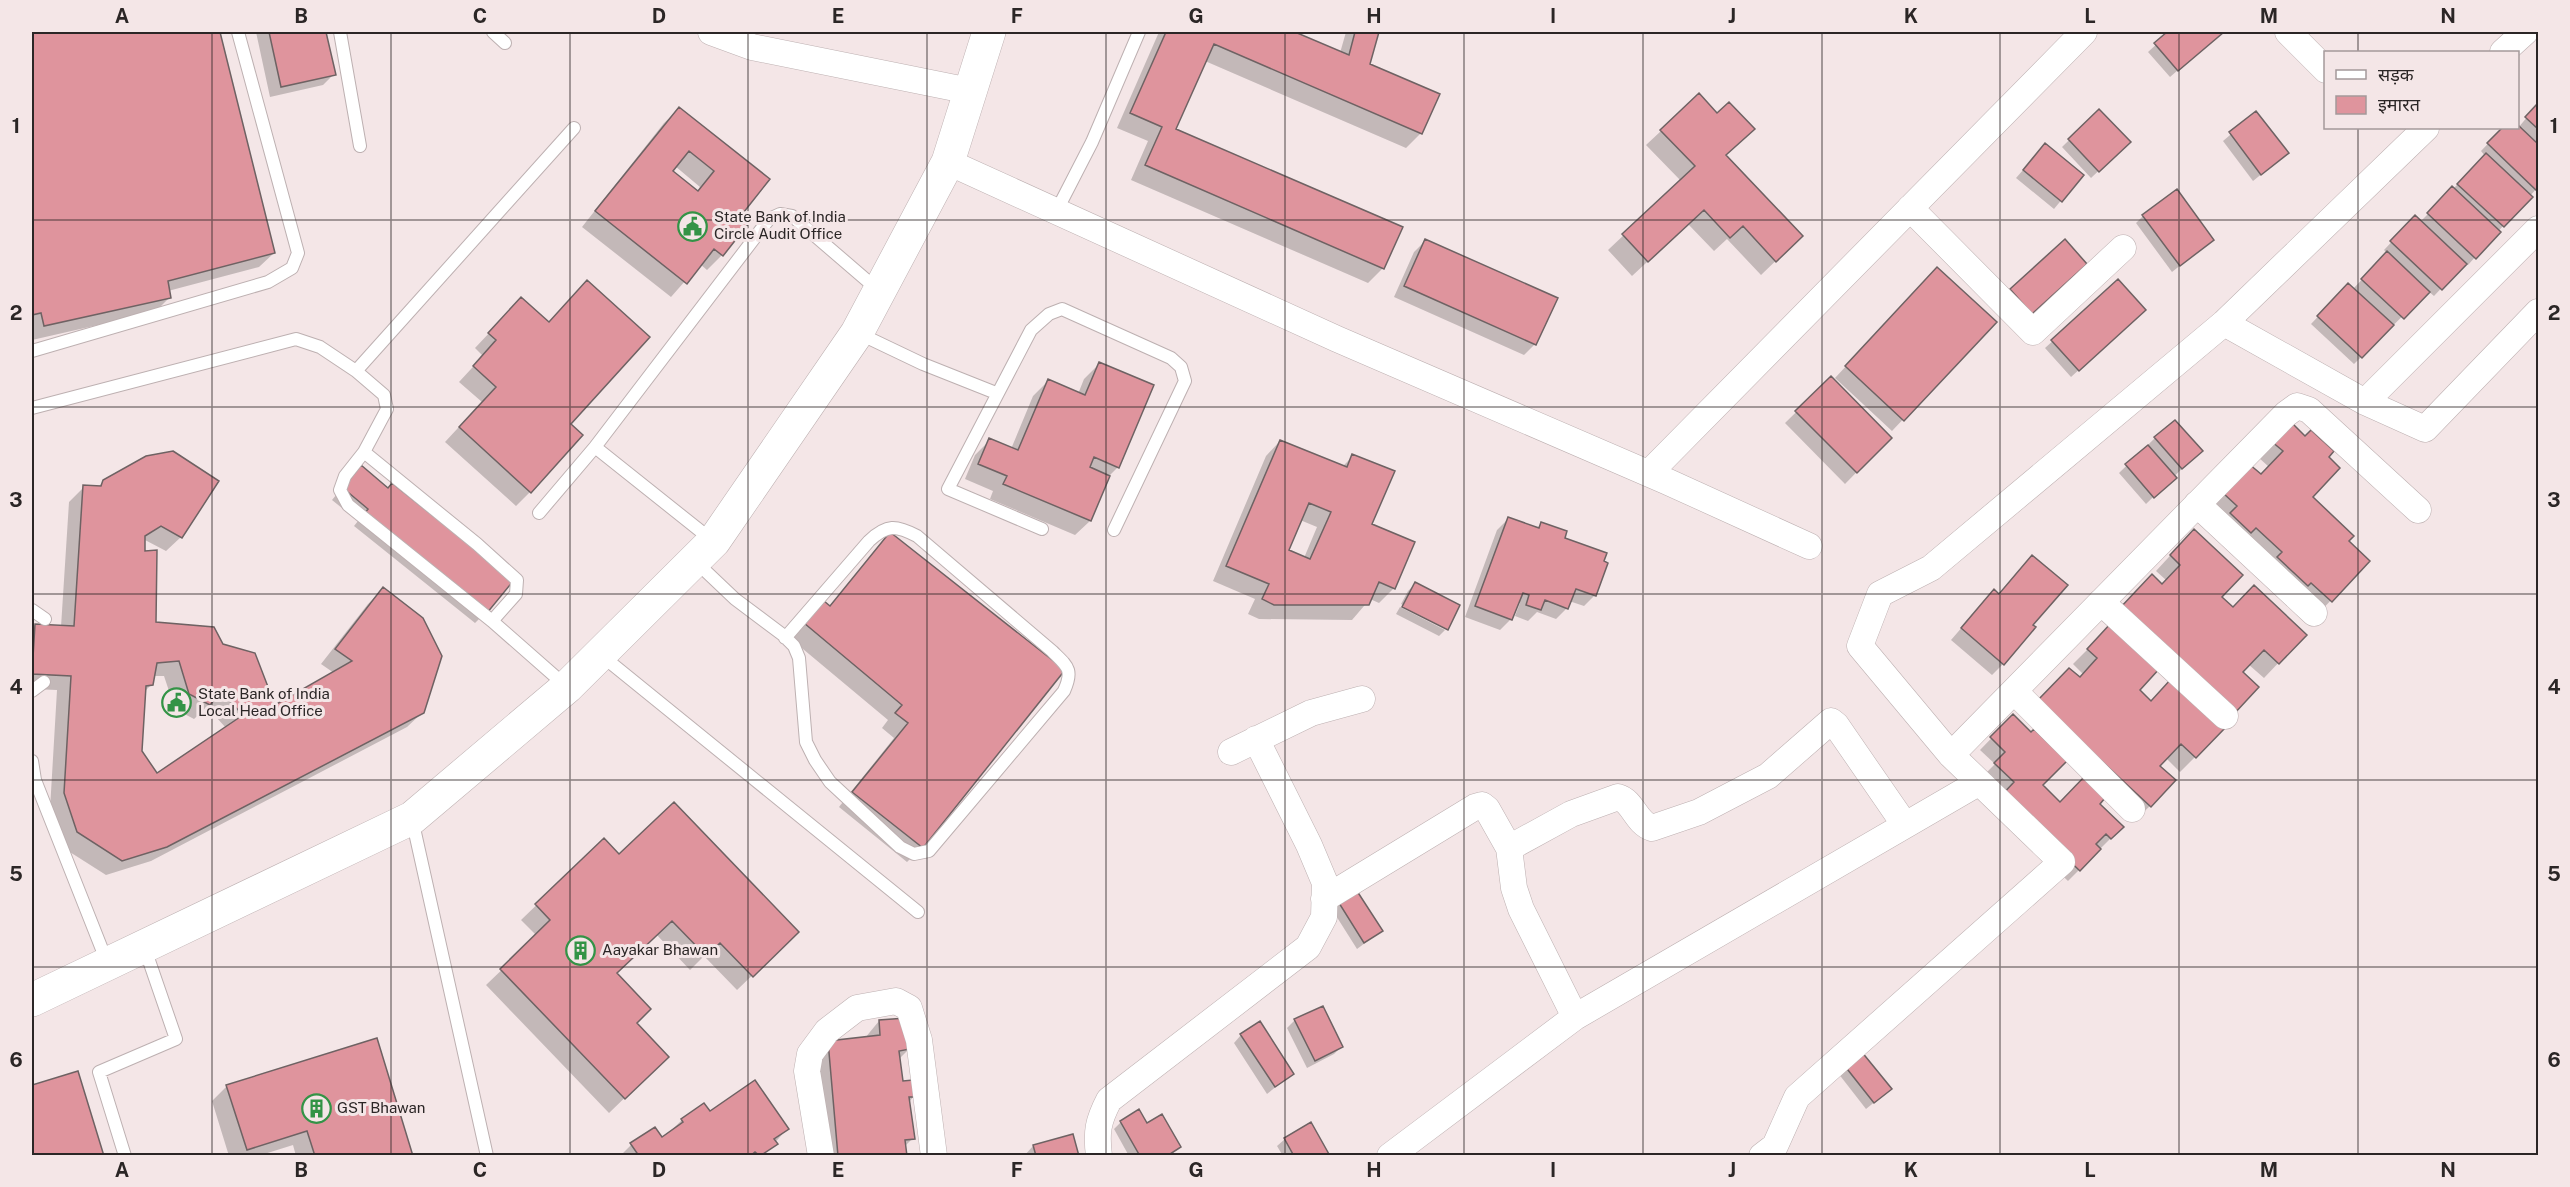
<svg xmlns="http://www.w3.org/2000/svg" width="2570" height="1187" font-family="'Public Sans','Noto Sans Devanagari',sans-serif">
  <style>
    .shadow { fill: #0003; fill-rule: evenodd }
    .building { fill: #df949d; stroke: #6e6263; stroke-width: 1.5; fill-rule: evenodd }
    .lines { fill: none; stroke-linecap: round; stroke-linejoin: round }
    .lane-casing { stroke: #bdb0b1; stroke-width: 14 }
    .street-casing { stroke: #bdb0b1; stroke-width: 27 }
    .secondary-casing { stroke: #bdb0b1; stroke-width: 34 }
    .lane { stroke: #fff; stroke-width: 12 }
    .street { stroke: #fff; stroke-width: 26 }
    .secondary { stroke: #fff; stroke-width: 33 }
    .grid { fill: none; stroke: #2b2626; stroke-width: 1.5; stroke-opacity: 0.55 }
    .labels { text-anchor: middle; stroke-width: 6; stroke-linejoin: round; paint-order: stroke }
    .poi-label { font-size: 15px; fill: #2b2626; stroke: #f4e6e7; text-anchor: start }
    .neatline { fill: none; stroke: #2b2626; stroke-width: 2 }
    .grid-label { font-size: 20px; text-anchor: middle; font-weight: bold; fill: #2b2626 }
  </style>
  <rect width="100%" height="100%" fill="#f4e6e7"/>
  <path class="shadow" d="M32,32H110L111,35L126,32H218L274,253L259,267L168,291L170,297L155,312L32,340Z
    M256,32H325L334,74L323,85L270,97Z
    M1159,32H1291L1340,53L1346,32H1377L1368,64L1421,133L1406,148L1205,61L1174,130L1401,228L1382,269L1368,283L1131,180L1148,141L1117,128Z
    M2170,32H2222L2170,77L2148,52Z
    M2538,104V187L2468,265L2465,263L2434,296L2428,291L2354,364L2311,324L2348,285L2353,289L2387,253L2384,250L2415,217L2420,222L2453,189L2485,156L2481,151L2503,128H2518Z
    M679,109L768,179L737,218L746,225L722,255L707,270L700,264L671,297L582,227L664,123ZM675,166L700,187L697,192L670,171Z
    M2099,111L2129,142L2091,178L2062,147Z
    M2256,113L2279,160L2253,181L2223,141Z
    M1717,115L1725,156L1786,251L1761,275L1727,239L1714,251L1688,224L1632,276L1608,250L1681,181L1646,145L1661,131Z
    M2045,145L2082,175L2054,209L2016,178Z
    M2143,216L2212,240L2172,272L2136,223Z
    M1425,241L1535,344L1524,355L1394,297L1414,252Z
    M1926,280L1995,322L1892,431L1835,378Z
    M2118,282L2137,317L2071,377L2045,348Z
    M507,314L569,424L530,492L516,506L445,442L482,402L459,382L483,356L475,348Z
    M1099,364L1118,467L1109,476L1090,521L1075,535L990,499L993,491L965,479L975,455L990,440L1011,449L1033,396L1048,381L1078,394L1084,379Z
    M1831,378L1890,438L1845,484L1785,423Z
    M2155,438L2193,458L2146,504L2119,473Z
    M2275,438L2311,497L2347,542L2368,561L2316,616L2209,508L2235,481L2260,476L2269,467L2258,457Z
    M1280,441L1342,467L1353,456L1370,525L1394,588L1379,603L1370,599L1352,620L1259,619L1248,614L1255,599L1213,581L1266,456ZM1300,520L1317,527L1304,558L1287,551Z
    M350,478L486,612L475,623L354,526L358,521L332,500Z
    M104,481L181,537L166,551L145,540L143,541L154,623L222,645L275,708L334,673L321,664L368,604L383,589L423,712L407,727L151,861L106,875L62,847L50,809L57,690L32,689V629L35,625L61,627L69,502L84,487L97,488ZM153,676H164L175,709L194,719L207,707L226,728L156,775L140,751L145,691L152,684Z
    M1508,519L1536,529L1541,524L1563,539L1595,595L1584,606L1569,601L1567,608L1556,619L1537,612L1528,621L1515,616L1520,603L1517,602L1511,619L1500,630L1465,617L1497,530Z
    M890,534L922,847L907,862L839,807L894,738L882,728L888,720L791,639L809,618L829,607Z
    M2179,546L2220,597L2233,609L2305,635L2264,678L2248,664L2241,672L2195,757L2180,772L2166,758L2158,766L2150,806L2135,820L2024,717L2083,674L2073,664L2097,640L2166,580L2156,571ZM2156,670L2170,682L2150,702L2138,690Z
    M2032,557L2031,625L2003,664L1992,675L1951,640L1983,603L1998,595Z
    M1415,584L1458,606L1446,629V627L1401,604L1408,591Z
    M1400,607L1445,630L1439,636L1396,614Z
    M2013,716L2041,785L2060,804H2098L2122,827L2068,881L1991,808L1984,775L1995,764L1980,750Z
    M604,840L619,856L797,932L737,990L704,956L690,970L656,934L615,974L635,1023L667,1057L609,1113L486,985L537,936L521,920Z
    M1340,904L1381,931L1357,949L1333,911Z
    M1295,1020L1341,1047L1334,1054L1307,1068L1287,1028Z
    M879,1021L909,1049L899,1059L902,1083L914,1096L909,1102L913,1138L904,1147L905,1156H822L814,1057L828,1042L865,1038Z
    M1241,1035L1292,1074L1267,1094L1234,1043Z
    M1845,1066L1882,1096L1866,1109L1838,1073Z
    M77,1073L102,1156H32V1087Z
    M227,1086L412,1156H296L293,1145L258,1156H229L212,1101Z
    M709,1113L787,1129L763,1156H620L631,1145L662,1139L682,1120Z
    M1121,1122L1179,1147L1170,1156H1129L1114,1129Z
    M1285,1139L1328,1156H1283L1277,1146Z
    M1033,1146L1077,1156H1024Z"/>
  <path class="building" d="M32,32H112V33L120,32H220L275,253L168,281L171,298L44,326L41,313L32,315Z
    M269,32H326L336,75L281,87Z
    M1166,32H1295L1349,55L1355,32H1379L1370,64L1440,94L1422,134L1214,44L1176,129L1403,227L1384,269L1145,165L1162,127L1130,113Z
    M2167,32H2224L2178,71L2154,43Z
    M1699,93L1717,113L1729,102L1755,129L1726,155L1803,236L1776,262L1743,226L1730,238L1704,210L1648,262L1622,234L1695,166L1660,130Z
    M2538,103V129L2525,117Z
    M679,107L770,179L740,217L748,224L723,256L714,249L687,284L595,211ZM689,151L714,171L698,191L673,171Z
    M2099,109L2131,142L2099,172L2068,139Z
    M2256,111L2289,153L2261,175L2229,132Z
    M2518,125L2538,144L2537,191L2487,143L2502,128H2518Z
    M2045,143L2084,175L2062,202L2023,170Z
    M2486,153L2533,197L2504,227L2457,184Z
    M2452,186L2501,232L2476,259L2427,213Z
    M2177,189L2214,240L2180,266L2142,215Z
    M2415,215L2467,264L2442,290L2390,241Z
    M1425,239L1558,298L1536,345L1404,286Z
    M2065,239L2087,264L2032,314L2010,289Z
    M2387,251L2430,292L2404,319L2361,279Z
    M1937,267L1997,322L1904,421L1845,366Z
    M2118,279L2146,310L2079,371L2051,340Z
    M587,280L650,337L571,424L583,435L531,493L459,427L496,387L473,366L496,340L488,333L521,297L549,322Z
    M2348,283L2394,325L2362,358L2317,316Z
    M1099,362L1154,385L1119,468L1094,457L1090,467L1110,476L1091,521L1003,484L1007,476L978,464L989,438L1018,450L1048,379L1085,395Z
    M1831,376L1892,438L1857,473L1795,411Z
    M2175,420L2203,451L2182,469L2154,437Z
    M2290,421L2305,436L2311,430L2334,451L2329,457L2340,468L2313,497L2354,536L2349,541L2370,561L2332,602L2311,583L2308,586L2277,557L2282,552L2256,528L2251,533L2230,513L2237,506L2223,493L2249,464L2261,474L2283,451L2271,441Z
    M1280,440L1347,467L1352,454L1395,471L1372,524L1415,542L1395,589L1379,582L1369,605H1274L1262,599L1269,584L1226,566ZM1309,503L1331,512L1310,559L1289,550Z
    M2148,445L2177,478L2154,498L2125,464Z
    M173,451L219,481L182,538L161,526L145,536V551L157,550L156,622L214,627L223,644L255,653L275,705L352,661L335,649L383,587L423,618L442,656L424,713L167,847L122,861L77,832L64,793L71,676L32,674L35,624L74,626L83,485L101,486L103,480L146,456ZM179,661L189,694L210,705L221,692L243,715L157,773L142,751L146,686L153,685L157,663Z
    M361,465L388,488L392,483L514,580L487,613L364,514L368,509L343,488Z
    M1508,517L1539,528L1541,522L1567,531L1565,538L1607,553L1604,561L1608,563L1596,596L1576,589L1568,609L1545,600L1541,610L1526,605L1529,595L1523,593L1512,620L1475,606Z
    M2194,529L2243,575L2222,597L2233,607L2254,585L2307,635L2279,664L2264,650L2243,672L2259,687L2234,714L2120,608L2152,574L2162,584L2180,565L2170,555Z
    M890,532L1065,670L923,848L852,792L908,723L895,713L902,705L804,623L824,601L830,606Z
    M2032,555L2068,585L2033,625L2036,627L2004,665L1961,628L1994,589L1999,594Z
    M1415,582L1460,605L1448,630L1402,607Z
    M2111,623L2160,668L2140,690L2151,701L2171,679L2225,728L2196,758L2181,744L2160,766L2176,780L2151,807L2037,701L2069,668L2080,677L2097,658L2087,649Z
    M2013,714L2031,732L2034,729L2067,761L2043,785L2060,802L2084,777L2105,798L2100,804L2124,827L2111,839L2106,834L2096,844L2101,849L2080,871L2001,796L2014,782L1994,763L2005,752L1990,737Z
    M674,802L799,932L753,977L720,943L706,956L672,921L617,973L651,1009L637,1023L669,1057L625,1099L500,969L550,920L535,904L604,838L619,854Z
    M1357,891L1383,931L1364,943L1339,903Z
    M1323,1006L1343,1047L1315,1061L1294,1019Z
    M906,1018L910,1049L899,1051L903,1081L913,1080L915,1097H909L915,1139L905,1140L907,1156H838L828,1041L880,1035L879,1020Z
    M1260,1021L1294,1074L1275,1087L1240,1034Z
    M377,1038L413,1156H315L307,1131L247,1150L226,1085Z
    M1861,1051L1892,1089L1874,1103L1844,1065Z
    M78,1071L104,1156H32V1085Z
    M755,1080L789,1129L774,1139L778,1144L760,1156L755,1152L750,1156H639L630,1143L655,1127L662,1137L683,1122L681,1119L704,1103L710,1111Z
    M1139,1109L1147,1123L1162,1114L1181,1147L1167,1156H1140L1120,1121Z
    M1311,1122L1330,1156H1294L1284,1138Z
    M1073,1134L1079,1156H1036L1033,1145Z"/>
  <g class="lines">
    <defs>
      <path id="lane" d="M340,32L360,146
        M493,32L505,43
        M1056,212L1092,142L1139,32
        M858,333L923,364L996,393
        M32,351L268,282L292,268L298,253L238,32
        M356,371L574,128
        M32,408L296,339L320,347L356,371L384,395L387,409L364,452L345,476L340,490L348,505L492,621L566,686
        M595,447L713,541
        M364,452L477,544L517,580L516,594L492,621
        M539,513L595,447L769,219L780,214L792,216L878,290
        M1042,529L948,489L1031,330L1049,314L1062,309L1171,358L1181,367L1185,381L1114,530
        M695,561L735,599L783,635L794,646L799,658L806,742L815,760L830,782L900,847L914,854L929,851L1064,691C1074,669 1067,666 1052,651L917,536C896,525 887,524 869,541L785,638
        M32,610L45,619
        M601,655L918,912
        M32,691L44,682
        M32,761L35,780L107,962
        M412,819L487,1156
        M125,1156L99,1072L176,1039L145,949"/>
      <path id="street" d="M711,32L752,47L970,91
        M2288,32L2326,70
        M2503,52L2525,32
        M948,162L1337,339L1666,481L1809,546
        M1910,208L2033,332L2123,248
        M2224,323L2365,402L2425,429L2538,312
        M2365,402L2538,229
        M1649,473L2084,32
        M2197,504L2314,613
        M2101,602L2225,716
        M2014,691L2132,809
        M1231,752L1311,713L1362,699
        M1951,755L2286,414L2297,406L2309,410L2418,510
        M1509,848L1571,814L1618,797C1633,801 1636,823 1652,828L1699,812L1768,776L1831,721L1836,725L1905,825
        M1324,899L1475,807L1482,805L1487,809L1509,848L1514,888L1521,909L1575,1017
        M821,1156L807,1071L810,1054L827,1031L857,1008L896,1001L909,1008L919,1040L934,1156
        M1099,1156C1096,1132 1098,1121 1109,1100L1308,947L1324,917L1325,883L1309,845L1256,739
        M1390,1156L1575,1017L1978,783
        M1762,1156L1775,1146L1797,1097L2062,862L1951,755L1860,646L1880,594L1931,568L2224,323L2426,128"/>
      <path id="secondary" d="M32,1000L412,818L567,687L714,541L857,333L948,162L989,32"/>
    </defs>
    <use href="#lane" class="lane-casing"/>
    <use href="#street" class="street-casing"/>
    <use href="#secondary" class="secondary-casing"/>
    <use href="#lane" class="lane"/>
    <use href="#street" class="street"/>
    <use href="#secondary" class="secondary"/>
  </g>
  <path class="grid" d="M212,32V1156M391,32V1156M570,32V1156M748,32V1156M927,32V1156M1106,32V1156M1285,32V1156M1464,32V1156M1643,32V1156M1822,32V1156M2000,32V1156M2179,32V1156M2358,32V52M2358,128V1156M32,220H2538M32,407H2538M32,594H2538M32,780H2538M32,967H2538"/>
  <defs>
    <symbol id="civic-ring" viewBox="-11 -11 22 22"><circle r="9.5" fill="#f4e6e7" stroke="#339346" stroke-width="1.5"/><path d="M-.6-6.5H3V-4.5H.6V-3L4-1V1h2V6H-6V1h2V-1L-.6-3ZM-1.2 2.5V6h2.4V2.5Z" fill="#339346"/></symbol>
    <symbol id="building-ring" viewBox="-11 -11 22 22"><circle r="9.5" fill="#f4e6e7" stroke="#339346" stroke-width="1.5"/><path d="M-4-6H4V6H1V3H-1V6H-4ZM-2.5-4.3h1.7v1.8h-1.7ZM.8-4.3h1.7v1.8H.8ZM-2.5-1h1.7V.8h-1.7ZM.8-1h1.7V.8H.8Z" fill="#339346"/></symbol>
  </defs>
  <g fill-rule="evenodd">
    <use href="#civic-ring" x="676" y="210" width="33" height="33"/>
    <use href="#civic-ring" x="160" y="686" width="33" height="33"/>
    <use href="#building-ring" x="564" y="934" width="33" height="33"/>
    <use href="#building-ring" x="300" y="1092" width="33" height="33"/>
  </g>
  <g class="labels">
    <g class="poi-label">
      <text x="714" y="222">State Bank of India<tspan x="714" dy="17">Circle Audit Office</tspan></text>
      <text x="198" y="699">State Bank of India<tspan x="198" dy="17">Local Head Office</tspan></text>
      <text x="602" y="955">Aayakar Bhawan</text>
      <text x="337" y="1113">GST Bhawan</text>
    </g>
  </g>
  <rect width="2570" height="1187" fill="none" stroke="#f4e6e7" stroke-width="66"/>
  <rect x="2324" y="51" width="195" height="78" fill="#f4e6e7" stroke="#a4999a" stroke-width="1.5"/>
  <rect x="2336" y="70" width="30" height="9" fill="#ffffff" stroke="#a4999a" stroke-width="1.5"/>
  <text x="2378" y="81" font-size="18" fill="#2b2626">सड़क</text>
  <rect x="2336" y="96" width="30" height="18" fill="#df949d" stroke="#a4999a" stroke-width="1.5"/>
  <text x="2378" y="111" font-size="18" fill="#2b2626">इमारत</text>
  <rect x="33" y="33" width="2504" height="1121" class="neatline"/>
  <g class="grid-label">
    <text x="122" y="23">A</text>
    <text x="301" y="23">B</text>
    <text x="480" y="23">C</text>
    <text x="659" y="23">D</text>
    <text x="838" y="23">E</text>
    <text x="1017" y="23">F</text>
    <text x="1196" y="23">G</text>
    <text x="1374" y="23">H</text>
    <text x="1553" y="23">I</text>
    <text x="1732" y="23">J</text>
    <text x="1911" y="23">K</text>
    <text x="2090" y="23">L</text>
    <text x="2269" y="23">M</text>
    <text x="2448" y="23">N</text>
    <text x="16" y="133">1</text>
    <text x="2554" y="133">1</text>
    <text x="16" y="320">2</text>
    <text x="2554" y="320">2</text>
    <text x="16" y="507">3</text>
    <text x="2554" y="507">3</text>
    <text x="16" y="694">4</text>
    <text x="2554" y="694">4</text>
    <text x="16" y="881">5</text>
    <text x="2554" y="881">5</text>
    <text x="16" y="1067">6</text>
    <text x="2554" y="1067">6</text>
    <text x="122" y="1177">A</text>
    <text x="301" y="1177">B</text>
    <text x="480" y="1177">C</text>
    <text x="659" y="1177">D</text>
    <text x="838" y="1177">E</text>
    <text x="1017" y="1177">F</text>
    <text x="1196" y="1177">G</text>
    <text x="1374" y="1177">H</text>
    <text x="1553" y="1177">I</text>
    <text x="1732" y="1177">J</text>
    <text x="1911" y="1177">K</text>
    <text x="2090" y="1177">L</text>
    <text x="2269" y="1177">M</text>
    <text x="2448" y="1177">N</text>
  </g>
</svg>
